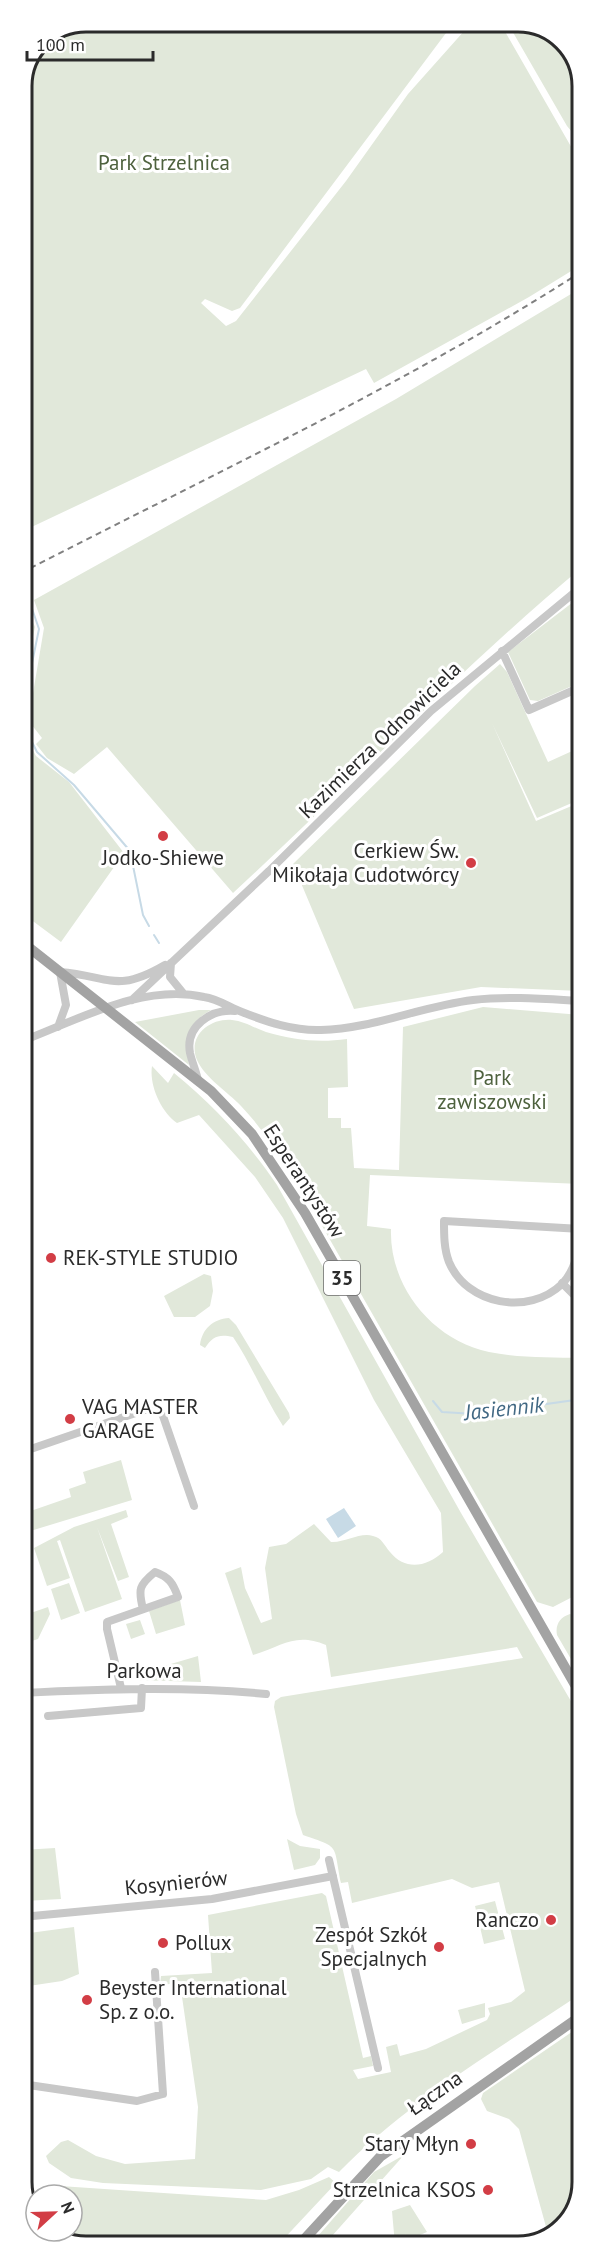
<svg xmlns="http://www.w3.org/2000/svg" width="603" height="2267" font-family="'PT Sans',sans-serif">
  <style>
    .green { fill: #e1e8da }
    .water { fill: #c7dae6 }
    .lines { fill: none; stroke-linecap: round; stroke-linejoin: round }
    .stream { stroke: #c7dae6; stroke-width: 2 }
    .minor { stroke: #c8c8c8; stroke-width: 8 }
    .major { stroke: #a3a3a3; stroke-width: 10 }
    .rail { stroke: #808080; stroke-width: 2; stroke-dasharray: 6 4.5; stroke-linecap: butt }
    .poi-dot { fill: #d23d45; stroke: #fff; stroke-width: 2 }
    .labels { text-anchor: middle; stroke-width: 6; stroke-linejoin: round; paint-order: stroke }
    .shield { fill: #fff; stroke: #6b6b6b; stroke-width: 1.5 }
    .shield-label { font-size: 20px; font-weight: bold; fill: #2b2b2b }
    .park-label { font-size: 21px; fill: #4e623e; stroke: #fff }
    .street-label { font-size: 21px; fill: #2b2b2b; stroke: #fff }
    .poi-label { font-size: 21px; fill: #2b2b2b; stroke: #fff; text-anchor: end }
    .water-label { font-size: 22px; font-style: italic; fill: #426984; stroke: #fff }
    .rim { fill: none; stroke: #2b2b2b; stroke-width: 3 }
  </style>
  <rect width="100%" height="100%" fill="#fff"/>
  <path class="green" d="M86,21H455L240,308L232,311L205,299L201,303L226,326L236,321L346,181L408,94L473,21H499L581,164V265L529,297L374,383L366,369L21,532V85L40,40Z
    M507,22H526L560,37L581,73V143L567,126Z
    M581,288V568C459,670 350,785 233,893L107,747L74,774L47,758L36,744L42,738L31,724L30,711L44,628L34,600L396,399Z
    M581,596V682L538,701L530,700L508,652Z
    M28,610L35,627L21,695V613Z
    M500,664L507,672L548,762L581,747V799L537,818L492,723L536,821L581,802V991L481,987L354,1009L293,864L475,686Z
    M21,728L36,756L69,782L124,853L61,942L22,913Z
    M483,1007L581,1015V1184L370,1175L367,1226L391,1229C389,1286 432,1340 489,1352C519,1358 551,1357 581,1358L582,1592L553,1607L537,1602L293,1175C277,1151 261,1127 241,1106C228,1092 205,1078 197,1060C187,1036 210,1018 232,1020C244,1021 254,1028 266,1032C294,1040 318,1043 347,1039L348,1087L328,1088V1118H341V1128H351L354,1168L399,1170L403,1027Z
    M199,1010H211C187,1023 184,1040 189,1065L135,1022Z
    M152,1066L168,1083L174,1073C214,1106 248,1142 277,1185L461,1513L582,1720V1993C500,2048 408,2101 339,2172L328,2167L311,2179L261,2190L103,2183L71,2178L49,2163L46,2156L61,2142L68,2140L96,2156L125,2164L195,2159L198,2107L180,1983L160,1985L161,1976L212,1973L208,1915L322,1893L326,1896L363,2058L371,2056L373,2066L353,2070L358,2079L391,2072L386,2047L397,2044L400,2056L426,2049L487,2020L490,2014L488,2008L511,2002L525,1991L499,1882L472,1888L452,1879L352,1903L348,1882L341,1883C333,1844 341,1848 303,1835L296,1814L274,1707L275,1701L281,1697L523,1658L517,1647L331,1677L326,1645C295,1632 283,1646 253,1655L225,1573L241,1567L245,1588L261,1623L272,1619L265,1568L269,1547L286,1544L314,1524L331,1542C345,1543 360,1532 373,1536C382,1538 384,1545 390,1552C405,1571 427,1567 443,1552L441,1513L374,1400L283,1218L255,1177L199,1115L177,1123C161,1112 149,1085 152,1066Z
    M204,1274L211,1276L213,1291L210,1306L195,1317H174L164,1296Z
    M229,1318L236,1325L289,1413L290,1418L283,1426C264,1397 252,1365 233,1337C219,1334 213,1336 205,1348L200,1345C202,1329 213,1319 229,1318Z
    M121,1460L132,1500L27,1532L22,1514L71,1497L69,1489L86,1483L83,1472Z
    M126,1510L128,1517L111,1524L129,1577L118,1581L97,1527L122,1599L85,1612L60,1540L57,1541L70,1578L47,1586L34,1548L74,1527Z
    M69,1583L80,1613L61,1620L51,1589Z
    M180,1600L185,1625L156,1634L149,1611Z
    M48,1607L50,1614L38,1639L22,1644V1616Z
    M570,1614L582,1619V1678L557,1635C555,1625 560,1617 570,1614Z
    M140,1620L145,1634L131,1639L126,1624Z
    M198,1656L201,1682L136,1680L130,1676Z
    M287,1839L300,1846L320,1849V1858L315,1865L294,1870Z
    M55,1848L61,1899L24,1901L22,1850Z
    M495,1901L505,1939L484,1944L475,1906Z
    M74,1927L79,1974L62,1981L22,1987V1934Z
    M485,2003V2017L462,2024L458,2010Z
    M582,2025V2182L566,2224L548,2234L519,2129L509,2119L487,2111L481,2099L483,2093Z
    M404,2155L324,2245H310L374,2172Z
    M329,2177L336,2183L278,2245H77L48,2232L72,2231V2195H57L60,2186L266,2200L299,2190Z
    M410,2205L427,2232L415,2237L417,2244L410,2245L405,2233L409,2245H395L392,2211Z"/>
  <path class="water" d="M344,1508L356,1526L338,1538L326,1519Z"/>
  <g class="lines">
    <path class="stream" d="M28,597L39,629L23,707L24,726L37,752L74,785L130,851L143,915L149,926
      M154,935L159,943
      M433,1401L442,1412L475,1414L582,1399"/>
    <path class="minor" d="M502,651L529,710L581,687
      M171,963L170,977L183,993
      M132,1000L269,871L431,711L581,587
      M58,1027L66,1005L60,972C110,976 115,994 165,965
      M22,1041C78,1020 143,983 204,997C218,999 229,1007 242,1012C267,1022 294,1031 321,1030C372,1029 422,1006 473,1000C509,996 545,999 581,1001
      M198,1080C196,1071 192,1062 190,1053C185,1026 211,1009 235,1011
      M581,1229L444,1221C444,1235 444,1249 449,1262C467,1305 529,1316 562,1284C574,1272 580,1250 581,1233
      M562,1283L581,1302
      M22,1452L156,1406L163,1416L194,1506
      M121,1688L107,1629V1622L178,1597C173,1583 169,1577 155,1572C139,1585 138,1589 143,1609
      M22,1693C103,1689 185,1686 266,1694
      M48,1716L141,1708L142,1688
      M329,1860L378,2068
      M22,1917L212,1899L333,1876
      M22,2084L137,2101L163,2094L155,1972
      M22,2187L23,2184"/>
    <path class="major" d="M22,942L211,1091L252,1134L305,1213L582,1697
      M299,2245L380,2157L582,2015"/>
    <path class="rail" d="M21,573C209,476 403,386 581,272"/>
  </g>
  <g class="poi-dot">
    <circle cx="163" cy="836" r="6"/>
    <circle cx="471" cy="863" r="6"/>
    <circle cx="51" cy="1258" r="6"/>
    <circle cx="70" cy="1419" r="6"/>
    <circle cx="551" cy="1920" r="6"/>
    <circle cx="163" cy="1943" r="6"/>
    <circle cx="439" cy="1947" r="6"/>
    <circle cx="87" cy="2000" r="6"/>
    <circle cx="471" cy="2144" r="6"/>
    <circle cx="488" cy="2190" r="6"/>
  </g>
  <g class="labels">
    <rect class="shield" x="324" y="1261" width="36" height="34" rx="4.5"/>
    <g class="shield-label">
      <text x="342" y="1285">35</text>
    </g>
    <g class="park-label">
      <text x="164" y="170">Park Strzelnica</text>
      <text x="492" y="1085">Park<tspan x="492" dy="24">zawiszowski</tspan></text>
    </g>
    <g class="street-label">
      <text transform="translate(380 740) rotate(-44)" y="7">Kazimierza Odnowiciela</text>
      <text transform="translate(304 1181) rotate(57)" y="7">Esperantystów</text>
      <text x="144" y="1678">Parkowa</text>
      <text transform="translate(176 1883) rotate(-6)" y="7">Kosynierów</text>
      <text transform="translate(435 2093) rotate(-35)" y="7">Łączna</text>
    </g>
    <g class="poi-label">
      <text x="459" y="858">Cerkiew Św.<tspan x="459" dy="24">Mikołaja Cudotwórcy</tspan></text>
      <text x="163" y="865" text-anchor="middle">Jodko-Shiewe</text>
      <text x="63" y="1265" text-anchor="start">REK-STYLE STUDIO</text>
      <text x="82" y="1414" text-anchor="start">VAG MASTER<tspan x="82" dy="24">GARAGE</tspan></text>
      <text x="539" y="1927">Ranczo</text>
      <text x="427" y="1942">Zespół Szkół<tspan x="427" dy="24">Specjalnych</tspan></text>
      <text x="175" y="1950" text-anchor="start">Pollux</text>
      <text x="99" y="1995" text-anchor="start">Beyster International<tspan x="99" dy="24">Sp. z o.o.</tspan></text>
      <text x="459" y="2151">Stary Młyn</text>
      <text x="476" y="2197">Strzelnica KSOS</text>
    </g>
    <g class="water-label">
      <text transform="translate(504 1408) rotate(-6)" y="8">Jasiennik</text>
    </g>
  </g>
  <path d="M0 0H603V2267H0ZM86 32H518A54 54 0 0 1 572 86V2182A54 54 0 0 1 518 2236H86A54 54 0 0 1 32 2182V86A54 54 0 0 1 86 32Z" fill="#fff" fill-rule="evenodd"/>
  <path class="rim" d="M86 32H518A54 54 0 0 1 572 86V2182A54 54 0 0 1 518 2236H86A54 54 0 0 1 32 2182V86A54 54 0 0 1 86 32Z"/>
  <g transform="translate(54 2213) rotate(68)"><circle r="28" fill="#ffffff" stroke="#aaaaaa" stroke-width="1.5"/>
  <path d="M0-4.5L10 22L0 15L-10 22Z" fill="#d23d45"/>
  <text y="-9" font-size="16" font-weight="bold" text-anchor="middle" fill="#2b2b2b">N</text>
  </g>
  <path d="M27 51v9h126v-9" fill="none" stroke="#2b2b2b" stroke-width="3"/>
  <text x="36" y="51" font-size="18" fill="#2b2b2b" stroke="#ffffff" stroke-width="4.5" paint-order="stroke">100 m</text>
</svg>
